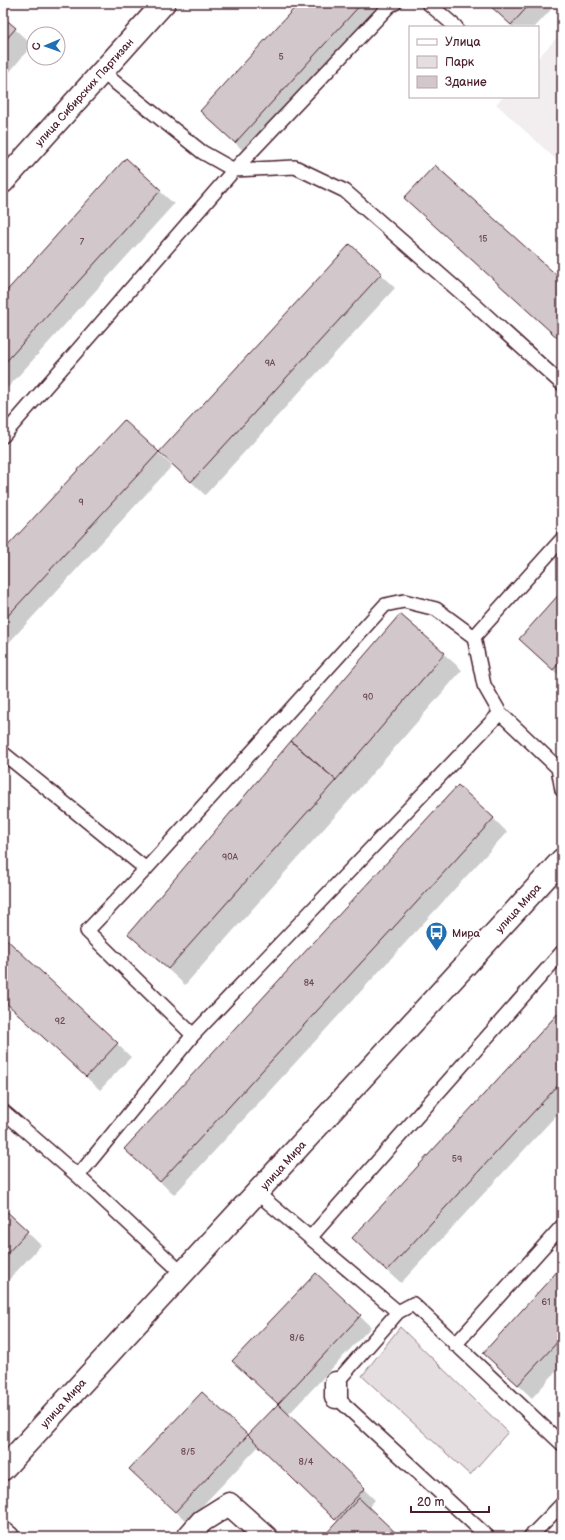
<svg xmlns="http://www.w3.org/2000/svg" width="565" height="1540" font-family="'Balsamiq Sans',sans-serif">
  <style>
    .built { fill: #f2eeef }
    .park { fill: #e5dee0; stroke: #987e86 }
    .shadow { fill: #0003 }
    .building { fill: #d2c7cb; stroke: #4a1f2b }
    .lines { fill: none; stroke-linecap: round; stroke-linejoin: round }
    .service-casing { stroke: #4a1f2b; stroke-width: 16 }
    .minor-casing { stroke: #4a1f2b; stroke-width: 25 }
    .tertiary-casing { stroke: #4a1f2b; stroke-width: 25 }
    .secondary-casing { stroke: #4a1f2b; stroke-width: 25 }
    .service { stroke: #fff; stroke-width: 13 }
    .minor { stroke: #fff; stroke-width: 22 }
    .tertiary { stroke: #fff; stroke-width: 22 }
    .secondary { stroke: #fff; stroke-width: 22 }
    .labels { text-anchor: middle; stroke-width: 3; stroke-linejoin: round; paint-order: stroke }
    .number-label { font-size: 9px; fill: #6c4953 }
    .street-label { font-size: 11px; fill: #4a1f2b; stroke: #fff }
    .poi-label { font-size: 11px; fill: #4a1f2b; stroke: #fff; text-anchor: start }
  </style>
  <rect width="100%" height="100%" fill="#fff"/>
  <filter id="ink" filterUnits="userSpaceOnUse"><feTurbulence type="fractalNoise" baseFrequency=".025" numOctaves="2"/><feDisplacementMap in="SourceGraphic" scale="8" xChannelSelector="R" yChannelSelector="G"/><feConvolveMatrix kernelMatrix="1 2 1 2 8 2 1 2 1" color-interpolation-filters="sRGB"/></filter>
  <g filter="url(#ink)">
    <path class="built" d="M562,32V165L496,104L503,97H538V58Z"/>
    <path class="park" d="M400,1327L508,1432L470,1475L362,1376Z"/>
    <path class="shadow" d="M300,3H388L249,156L201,111Z
      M488,3H557L535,27H513Z
      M3,18L32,45L3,80Z
      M126,160L174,204L3,393V296Z
      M350,245L395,288L205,495L174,465Z
      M158,453L172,466L3,649V553Z
      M562,593V678L533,652Z
      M400,615L462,670L353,796L185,985L129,934Z
      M493,818L507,832L174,1195L139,1162Z
      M3,937L131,1057L100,1090L3,1000Z
      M562,1011V1109L401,1283L366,1251Z
      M3,1210L41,1245L3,1286Z
      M562,1268V1365L532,1398L498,1366Z
      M316,1274L371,1327L288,1415L375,1500L368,1508L399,1537H324L338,1522L259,1446L187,1522L142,1480L202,1394L248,1437L279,1404L245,1372Z"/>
    <path class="building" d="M299,3H362L235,143L200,111Z
      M487,3H531L511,25Z
      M3,17L16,28L3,43Z
      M126,158L161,190L3,365V295Z
      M435,165L562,280V342L404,198Z
      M350,244L382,273L191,482L159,452Z
      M124,420L159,452L3,621V551Z
      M562,591V660L553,670L519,639Z
      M400,614L445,653L336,780L291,741Z
      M291,741L336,780L168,969L128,934Z
      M458,785L494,818L160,1182L124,1149Z
      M3,936L118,1043L86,1077L3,1000Z
      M562,1009V1081L387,1271L352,1238Z
      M3,1208L28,1231L3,1258Z
      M562,1266V1337L518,1385L483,1353Z
      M316,1273L361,1315L278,1404L232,1361Z
      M202,1392L248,1435L175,1512L129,1469Z
      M278,1404L365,1488L335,1520L248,1435Z
      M359,1498L400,1537H323Z"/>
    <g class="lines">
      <defs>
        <path id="service" d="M428,3L456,27
          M102,72L202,152L234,170L295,167L345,191L475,305L562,384
          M3,436L234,170L390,5L395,3
          M562,539L474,637L484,685L500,713L558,768L562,790
          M3,753L146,869L385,605L404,601L436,609L474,637
          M146,869L87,931L193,1035L500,713
          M3,1111L78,1176L182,1273
          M78,1176L193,1035
          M257,1193L398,1312L413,1304L562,1444
          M310,1238L562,952
          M455,1345L562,1226
          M336,1383L398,1312
          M336,1397L488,1537
          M530,1537L562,1504"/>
        <path id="minor" d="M336,1383V1397
          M188,1537L202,1521L229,1504L266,1537"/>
        <path id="tertiary" d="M3,182L164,3
          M3,1533L8,1537"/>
        <path id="secondary" d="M3,1469L562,860"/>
      </defs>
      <use href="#service" class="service-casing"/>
      <use href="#minor" class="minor-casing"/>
      <use href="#tertiary" class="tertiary-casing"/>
      <use href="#secondary" class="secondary-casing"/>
      <use href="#service" class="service"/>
      <use href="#minor" class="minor"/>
      <use href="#tertiary" class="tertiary"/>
      <use href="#secondary" class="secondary"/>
    </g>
  </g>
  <defs>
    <symbol id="bus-pin" viewBox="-11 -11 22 30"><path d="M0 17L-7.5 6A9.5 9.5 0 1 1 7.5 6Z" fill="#1f6fb2" stroke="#fff"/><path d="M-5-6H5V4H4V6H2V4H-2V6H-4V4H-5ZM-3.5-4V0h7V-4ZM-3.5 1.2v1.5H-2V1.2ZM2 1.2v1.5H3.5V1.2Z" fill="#fff"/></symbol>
  </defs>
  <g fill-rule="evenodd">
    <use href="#bus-pin" x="424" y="920" width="25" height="34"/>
  </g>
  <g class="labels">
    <g class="number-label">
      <text x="281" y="60">5</text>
      <text x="483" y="242">15</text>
      <text x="82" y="245">7</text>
      <text x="270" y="366">9А</text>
      <text x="81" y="505">9</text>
      <text x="368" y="700">90</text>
      <text x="230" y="860">90А</text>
      <text x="309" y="986">84</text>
      <text x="60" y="1024">92</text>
      <text x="457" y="1162">59</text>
      <text x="546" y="1305">61</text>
      <text x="297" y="1341">8/6</text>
      <text x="188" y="1455">8/5</text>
      <text x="306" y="1465">8/4</text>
    </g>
    <g class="street-label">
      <text transform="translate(84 92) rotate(-48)" y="4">улица Сибирских Партизан</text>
      <text transform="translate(518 908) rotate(-48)" y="4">улица Мира</text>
      <text transform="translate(283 1165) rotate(-48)" y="4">улица Мира</text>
      <text transform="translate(63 1403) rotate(-48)" y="4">улица Мира</text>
    </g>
    <g class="poi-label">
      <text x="452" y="937">Мира</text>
    </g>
  </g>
  <rect width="565" height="1540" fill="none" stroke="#fff" stroke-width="16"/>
  <rect x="8" y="8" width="549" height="1524" fill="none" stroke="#4a1f2b" stroke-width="1.5" filter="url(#ink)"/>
  <rect x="409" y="26" width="130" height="72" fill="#ffffff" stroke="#b7a5aa"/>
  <rect x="417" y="39" width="20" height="6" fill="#ffffff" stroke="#b7a5aa"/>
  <text x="445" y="46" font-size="12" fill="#4a1f2b">Улица</text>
  <rect x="417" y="56" width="20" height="12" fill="#e5dee0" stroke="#b7a5aa"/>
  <text x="445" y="66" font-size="12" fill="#4a1f2b">Парк</text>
  <rect x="417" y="76" width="20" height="12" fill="#d2c7cb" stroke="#b7a5aa"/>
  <text x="445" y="86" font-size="12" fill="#4a1f2b">Здание</text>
  <g transform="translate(46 46) rotate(268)"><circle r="19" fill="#ffffff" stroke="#b7a5aa"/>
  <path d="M0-3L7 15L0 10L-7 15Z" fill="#1f6fb2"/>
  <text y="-6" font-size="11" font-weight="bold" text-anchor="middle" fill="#4a1f2b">С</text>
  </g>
  <path d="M411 1506v6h78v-6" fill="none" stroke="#4a1f2b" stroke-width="2"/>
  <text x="417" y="1506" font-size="12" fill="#4a1f2b" stroke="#ffffff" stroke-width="3" paint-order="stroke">20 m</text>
</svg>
